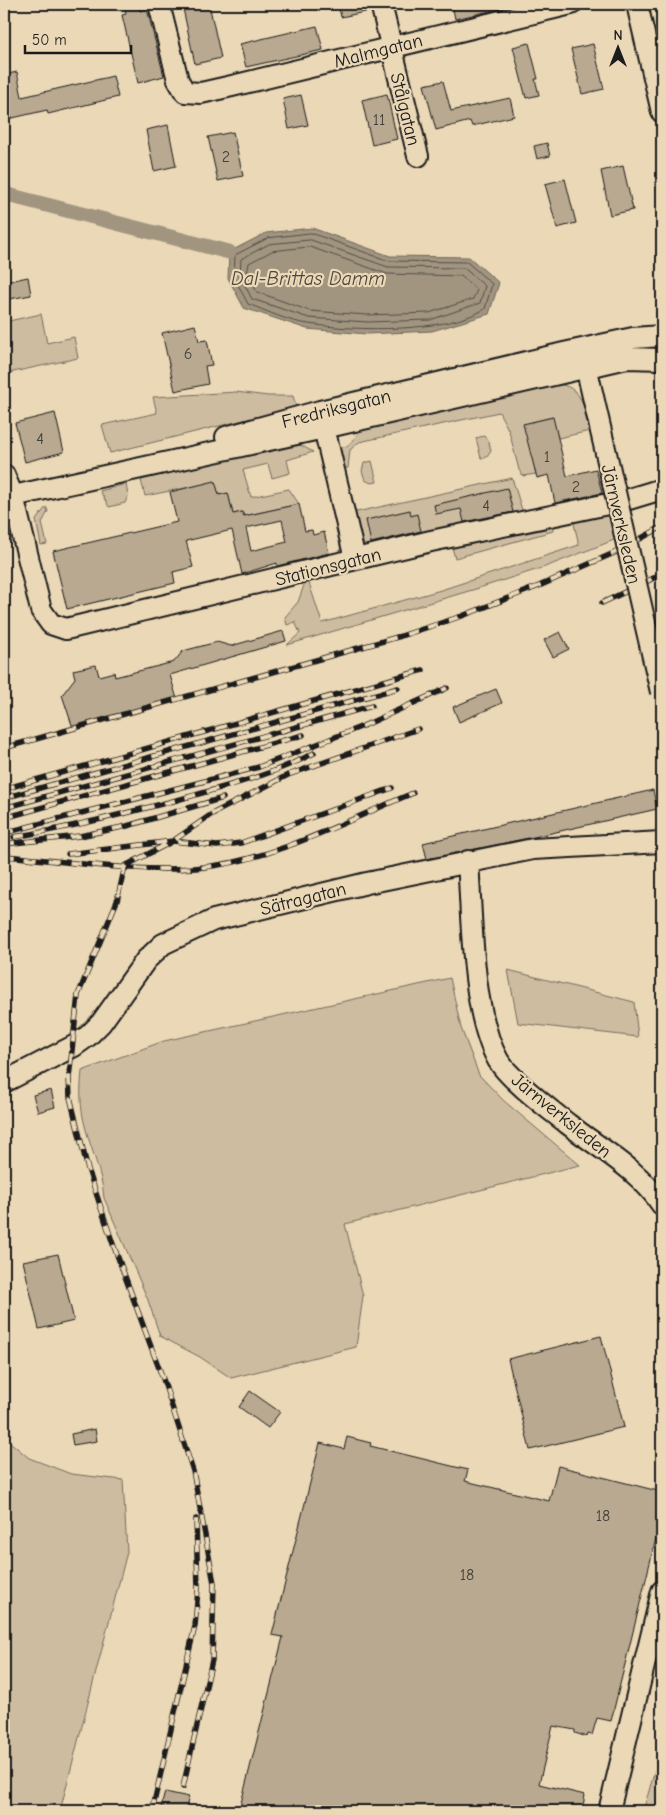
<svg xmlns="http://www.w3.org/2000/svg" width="666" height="1815" font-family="'Comic Neue',sans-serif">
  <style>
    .green { fill: #cdbca0; stroke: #746c5e }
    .water { fill: #a19580; stroke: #6c6558 }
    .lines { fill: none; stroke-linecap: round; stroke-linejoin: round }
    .shore { stroke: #514c44; stroke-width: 1 }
    .canal { stroke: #a19580; stroke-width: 15 }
    .building { fill: #b8a990; stroke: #1c1c1c; fill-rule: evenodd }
    .minor-casing { stroke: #1c1c1c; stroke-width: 24 }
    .minor { stroke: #ebd8b6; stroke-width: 20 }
    .rail-casing { stroke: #1c1c1c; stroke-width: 5.5 }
    .rail { stroke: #ebd8b6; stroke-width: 4; stroke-dasharray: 11; stroke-linecap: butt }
    .minor-bridge-casing { stroke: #1c1c1c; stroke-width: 24; stroke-linecap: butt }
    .minor-bridge { stroke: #ebd8b6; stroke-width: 20 }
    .labels { text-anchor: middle; stroke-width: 4.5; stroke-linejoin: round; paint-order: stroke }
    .number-label { font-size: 16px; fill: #433f39 }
    .street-label { font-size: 19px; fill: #1c1c1c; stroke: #ebd8b6 }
    .water-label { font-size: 20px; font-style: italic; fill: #4b463f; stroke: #ebd8b6 }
  </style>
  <rect width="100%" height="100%" fill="#ebd8b6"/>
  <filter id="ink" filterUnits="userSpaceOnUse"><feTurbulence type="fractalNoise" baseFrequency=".02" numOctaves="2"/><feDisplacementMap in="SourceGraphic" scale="10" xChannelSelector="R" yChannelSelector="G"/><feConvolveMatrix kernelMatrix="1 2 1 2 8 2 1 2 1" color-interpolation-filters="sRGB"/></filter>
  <g filter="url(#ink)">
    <path class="green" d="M41,314L47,343L74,337L78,358L4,374V322Z
      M547,383C583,384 582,401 590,431L558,438L552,417L524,424L536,474L523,476L519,470L509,431L499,412L359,442L350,450L348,468L334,470L329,450L348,446L362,428Z
      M236,392L268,396H293L296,407L110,453L102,425L157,413L153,397Z
      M484,436L489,442L491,451L487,457L481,458L476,438Z
      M295,442L313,452L287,460L290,473L272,478L268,464L243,470L251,497L289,489L299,504L244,516L242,512L233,514L228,493L219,495L215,482L145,496L141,480Z
      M372,461L377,482L371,483L365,480L362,471L364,463Z
      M512,478L523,513L361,549L352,513Z
      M126,484L128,496L125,503L109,507L100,491Z
      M608,504L616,539L609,542L545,567L479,588L287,645L300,633L295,622L287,625L285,617L298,602L307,577L322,623L441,590L579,545L571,511Z
      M46,507L48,511L42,523L47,544L41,545L36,520Z
      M550,515L553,531L455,558L449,537Z
      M508,970L634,1002L638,1037L518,1023Z
      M450,978L461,1028L479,1075L504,1101L580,1165L345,1224L363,1296L356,1347L231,1378L200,1357L160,1336L148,1300L104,1198C102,1172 91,1150 85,1126C80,1107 80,1090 82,1071L164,1041Z
      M4,1437L29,1458L71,1474L123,1480L127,1552L60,1811H4Z
      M662,1747V1811H643Z"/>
    <path class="water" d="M312,228L390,256L469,257L499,283L489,314L432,331L367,334L307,329L244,308L228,278L229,252L266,233Z"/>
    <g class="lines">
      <path class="shore" d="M311,233L389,261L467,262L492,284L485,309C445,333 356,331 309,324C289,322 267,311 248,304L234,277L235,255L268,238Z
        M311,240L388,267L464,268L485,286L480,303L430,320L367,322L309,318L252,299L240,276L241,259L269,244Z
        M310,247L387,274L461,276L477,290L473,299L429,313L367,315L310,311L257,292L247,274L249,263L272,251Z"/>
      <path class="canal" d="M4,194L229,252"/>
    </g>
    <path class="building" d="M124,4H138L140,11L147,9L164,76L138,83L122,15L126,14Z
      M182,4H209L221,58L195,64Z
      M338,4H369L370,11L341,17Z
      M452,4H503V8L455,19Z
      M317,26L323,50L246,67L240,44Z
      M529,43L538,79H535L539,95L526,98L513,47Z
      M593,44L604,89L582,94L571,49Z
      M17,72L22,97L113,76L118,97L48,114L47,110L4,120V75Z
      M443,81L451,111L510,98L514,116L472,126L470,121L436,130L424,85Z
      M387,94L397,139L372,145L362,100Z
      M301,95L308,125L289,129L283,99Z
      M168,125L176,166L154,171L146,130Z
      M233,132L243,176L218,181L208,137Z
      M547,143L550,156L537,159L534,146Z
      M623,166L633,210L610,215L601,171Z
      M565,179L576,223L557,228L545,184Z
      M28,277L31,295L4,300V282Z
      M195,325L199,341L207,340L212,365L205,366L208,384L175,391L162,333Z
      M55,413L64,452L25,462L15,423Z
      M553,417L567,476L596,469L602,493L555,503L549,475L537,478L523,424Z
      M215,481L219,495L228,493L233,514L242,512L244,516L299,504L305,531L312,530L313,535L324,532L329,553L277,566V563L242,574L232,530L186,541L193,567L173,572L175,583L67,609L53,551L177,522L170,492ZM282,520L287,542L251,551L246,528Z
      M507,488L513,512L464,522L461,509L436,514L434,505Z
      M410,510L411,516L417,514L421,531L371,543L366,520Z
      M283,631L286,641L170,675L177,699L73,728L62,695L75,678L73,670L96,665L99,676L114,672L115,677L174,662L183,651L217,642L231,646Z
      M560,632L569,649L553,657L544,640Z
      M496,689L502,703L459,722L453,707Z
      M653,790L657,809L534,837L427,859L423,843Z
      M51,1090L55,1107L38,1112L33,1095Z
      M58,1254L74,1321L39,1329L23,1261Z
      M601,1336L624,1427L530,1450L508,1359Z
      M250,1391L280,1412L268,1428L239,1407Z
      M95,1429L97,1441L73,1445L71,1434Z
      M347,1437L371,1443L370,1446L468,1470L465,1481L549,1501L558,1466L662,1492V1514L611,1721L597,1718L592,1735L588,1734L587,1737L575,1733V1730L553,1726L539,1784L585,1795L582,1811H239L283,1637L272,1635L320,1443L344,1449Z
      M165,1792L189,1797L185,1811H160Z"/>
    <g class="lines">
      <defs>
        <path id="minor" d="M159,4L178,80L185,92L201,93L232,86L571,4
          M381,4L418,156
          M637,4L662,112
          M583,353L597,414
          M321,415L355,559
          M226,437L320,411L564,353L633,338L662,336
          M4,475L13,496L41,610L51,624L66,629L431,541L608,504
          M4,498L324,428L614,361L627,358L662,359
          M629,499L662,489
          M468,861C472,916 471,1012 498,1060C509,1079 549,1109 568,1124C602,1150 639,1170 662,1205
          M4,1082L74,1046L88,1036L101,1023L146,960L163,944L214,920L367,883L533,849L662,842
          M609,1811L662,1591"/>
      </defs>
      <use href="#minor" class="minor-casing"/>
      <use href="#minor" class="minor"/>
      <defs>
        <path id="rail" d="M602,603L662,574
          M4,748L401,636L462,616L539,586L614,553L662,527
          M4,789L423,670
          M4,798L398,688
          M4,808L372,706
          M4,818L303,735
          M4,833L259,767L363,726L447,688
          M14,837C69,828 123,814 177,800C223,787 271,776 314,753
          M4,844L80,836L127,826L223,798
          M68,854L173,841L217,846L241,843L392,788
          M4,856C68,861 141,874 205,867C276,859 348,820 413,793
          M183,1787L212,1660L214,1583L193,1471L163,1379L113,1244L87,1166L70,1097L69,1078L78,995L117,901L125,866L173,841L212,814L288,775L418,729
          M152,1811L195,1626L198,1589L196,1519"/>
      </defs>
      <use href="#rail" class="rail-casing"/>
      <use href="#rail" class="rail"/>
      <defs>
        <path id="minor-bridge" d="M597,414L661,692"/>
      </defs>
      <use href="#minor-bridge" class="minor-bridge-casing"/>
      <use href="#minor-bridge" class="minor-bridge"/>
    </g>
  </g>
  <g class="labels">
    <g class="number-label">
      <text x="379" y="125">11</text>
      <text x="226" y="162">2</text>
      <text x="188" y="359">6</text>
      <text x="40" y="444">4</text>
      <text x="547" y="462">1</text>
      <text x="576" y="492">2</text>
      <text x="486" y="511">4</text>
      <text x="603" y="1521">18</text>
      <text x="467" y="1580">18</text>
    </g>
    <g class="street-label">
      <text transform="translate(378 50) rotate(-14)" y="7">Malmgatan</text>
      <text transform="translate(406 109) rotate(76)" y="7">Stålgatan</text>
      <text transform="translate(336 408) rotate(-14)" y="7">Fredriksgatan</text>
      <text transform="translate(622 524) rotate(77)" y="7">Järnverksleden</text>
      <text transform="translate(328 566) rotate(-14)" y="7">Stationsgatan</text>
      <text transform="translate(303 898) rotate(-14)" y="7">Sätragatan</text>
      <text transform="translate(562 1115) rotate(39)" y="7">Järnverksleden</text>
    </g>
    <g class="water-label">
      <text x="308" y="285">Dal-Brittas Damm</text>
    </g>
  </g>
  <rect width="666" height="1815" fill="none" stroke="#ebd8b6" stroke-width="20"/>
  <rect x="10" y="10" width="646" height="1795" fill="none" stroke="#1c1c1c" stroke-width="2" filter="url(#ink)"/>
  <g transform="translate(618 48)" stroke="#ebd8b6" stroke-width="4" paint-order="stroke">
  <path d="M0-4L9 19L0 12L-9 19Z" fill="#1c1c1c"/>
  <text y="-8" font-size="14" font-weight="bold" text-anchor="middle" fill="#1c1c1c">N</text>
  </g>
  <path d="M25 45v8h106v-8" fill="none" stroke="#1c1c1c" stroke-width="2.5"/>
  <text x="32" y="45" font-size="15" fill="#1c1c1c" stroke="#ebd8b6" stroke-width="4" paint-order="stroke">50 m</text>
</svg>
